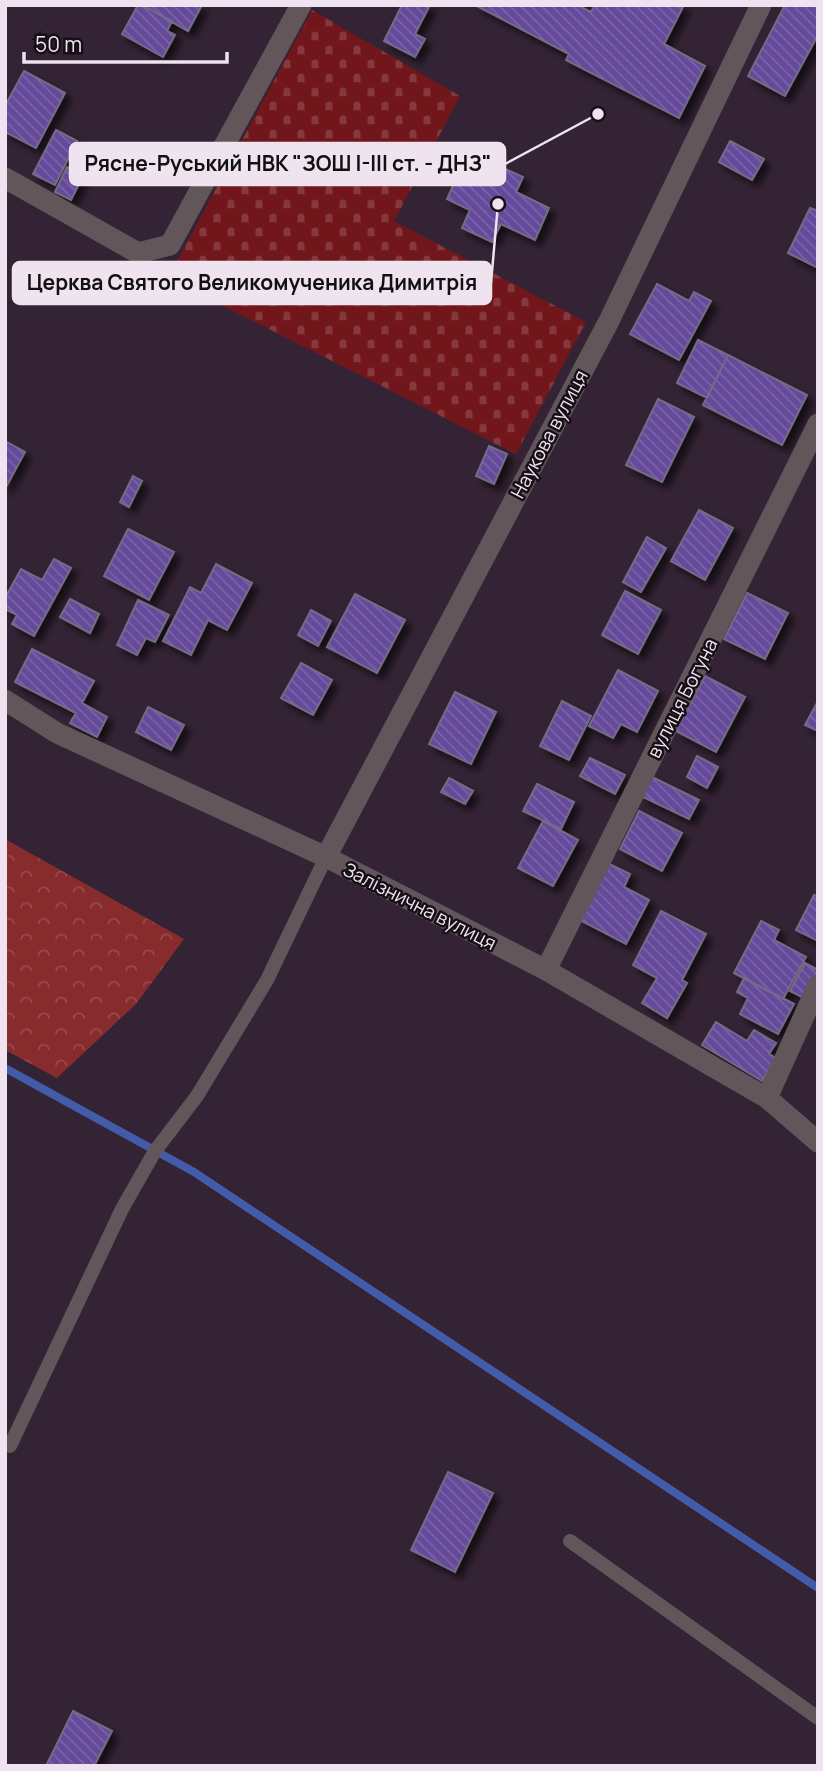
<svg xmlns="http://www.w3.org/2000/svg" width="823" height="1771" font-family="Manrope,sans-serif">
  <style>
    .forest { fill: url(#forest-crowns) }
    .cemetery { fill: url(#cemetery-stones) }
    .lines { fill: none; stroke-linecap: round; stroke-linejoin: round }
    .stream { stroke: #435caa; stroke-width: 8 }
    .building { fill: url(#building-back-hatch); stroke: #736c85; stroke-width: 2; filter: url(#shadow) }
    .lane { stroke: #62565a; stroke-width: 14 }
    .street { stroke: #62565a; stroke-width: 21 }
    .labels { text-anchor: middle; stroke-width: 5; stroke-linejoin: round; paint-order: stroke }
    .street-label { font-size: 19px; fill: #eee3ee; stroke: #170f17 }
    .leader { fill: none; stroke: #eee3ee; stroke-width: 2.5 }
    .callout-dot { fill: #eee3ee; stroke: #170f17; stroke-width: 2.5 }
    .callout { fill: #eee3ee; stroke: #eee3ee; stroke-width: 2.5 }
    .callout-label { font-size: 21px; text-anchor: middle; font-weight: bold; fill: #111 }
  </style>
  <defs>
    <pattern id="forest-crowns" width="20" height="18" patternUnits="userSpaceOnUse" patternTransform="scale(1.75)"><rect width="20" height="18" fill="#882b2c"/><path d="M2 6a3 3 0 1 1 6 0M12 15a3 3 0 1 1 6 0" fill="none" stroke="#994a4b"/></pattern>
    <pattern id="cemetery-stones" width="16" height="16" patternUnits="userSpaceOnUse" patternTransform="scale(1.75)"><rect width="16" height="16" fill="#71171b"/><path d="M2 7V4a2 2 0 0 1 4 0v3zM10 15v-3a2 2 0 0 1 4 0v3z" fill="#86393c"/></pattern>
    <pattern id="building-back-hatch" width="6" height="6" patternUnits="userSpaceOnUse" patternTransform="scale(1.75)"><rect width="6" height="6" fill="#65499a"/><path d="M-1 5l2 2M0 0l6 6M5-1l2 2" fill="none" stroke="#7b63a8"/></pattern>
    <filter id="shadow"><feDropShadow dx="6" dy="6" stdDeviation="3.5" flood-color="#0009"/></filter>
  </defs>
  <rect width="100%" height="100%" fill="#342334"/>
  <path class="forest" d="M5,839L184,939L136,1004L57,1078L5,1050Z"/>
  <path class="cemetery" d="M312,10L460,96L394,221L586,322L516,454L168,278Z"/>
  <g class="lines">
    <path class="stream" d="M5,1068L194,1172L818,1588"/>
  </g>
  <path class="building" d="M138,5H142L172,21L167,31L175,35L163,57L122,34Z
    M146,5H202L188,31L146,7Z
    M402,5H430L415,34L425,39L415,57L384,41Z
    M475,5H577L591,12L595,5H684L664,44L705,66L679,118L566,60L569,54Z
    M785,5H818V35L785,96L748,76Z
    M24,71L65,93L36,148L5,132V106Z
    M56,130L77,141L55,185L33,174Z
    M730,141L764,159L752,180L719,162Z
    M492,163L523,177L516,192L549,208L535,240L501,224L492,242L462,228L470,210L447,199L461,168L485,179Z
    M67,167L83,176L71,200L55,192Z
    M810,208L818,211V268L788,253Z
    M657,284L689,301L694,292L711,301L679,360L630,334Z
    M698,340L728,355L707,398L677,383Z
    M728,355L807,395L782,445L703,405Z
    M658,399L694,417L662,482L626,465Z
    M7,442L25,452L5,489V445Z
    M489,446L507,454L494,484L476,476Z
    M133,476L142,481L129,507L120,502Z
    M699,510L733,528L705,580L671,561Z
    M128,529L174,552L149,600L104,576Z
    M647,537L666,548L641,592L623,582Z
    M54,559L71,568L34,636L12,624L17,615L5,609V598L21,569L42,580Z
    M216,564L252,583L227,630L208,620L191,655L163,641L190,587L201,593Z
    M625,591L661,610L638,654L602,635Z
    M747,593L788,613L765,659L724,639Z
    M355,594L405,620L377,673L327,647Z
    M70,599L99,614L90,633L60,617Z
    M138,600L169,615L155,642L146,638L137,655L117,645Z
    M311,610L331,621L318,646L298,635Z
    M32,649L94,681L82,703L107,717L97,737L70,723L76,713L15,682Z
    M301,663L332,680L313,715L281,698Z
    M618,670L658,691L637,732L621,724L613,738L589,726Z
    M705,676L745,697L716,752L676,731Z
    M455,692L496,712L471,764L429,744Z
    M562,701L591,716L569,760L540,746Z
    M818,701V731L805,725Z
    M148,707L184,725L171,750L136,732Z
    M697,756L718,767L707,788L687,777Z
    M590,758L625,775L615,794L580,776Z
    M650,776L699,800L689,819L641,796Z
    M449,778L473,791L465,804L441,792Z
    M537,784L574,802L561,829L523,811Z
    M639,811L682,833L662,871L620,849Z
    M543,821L578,840L553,886L518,868Z
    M609,864L630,874L624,887L649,900L626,944L580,920Z
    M814,895L818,896V941L796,930Z
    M661,911L706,934L682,980L687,983L667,1018L642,1003L657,978L633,965Z
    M761,921L779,930L774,940L806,957L783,999L734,973Z
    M805,963L818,970L804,998L790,991Z
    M744,978L794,1004L778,1034L740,1014L748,998L737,992Z
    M716,1022L747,1041L754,1030L776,1043L769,1054L776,1058L762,1081L702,1045Z
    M448,1472L493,1493L455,1572L411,1550Z
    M73,1711L112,1731L94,1766H46Z"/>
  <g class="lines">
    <path class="lane" d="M10,1446L122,1209L155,1151L197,1096L267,980L326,857
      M570,1541L818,1718"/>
    <path class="street" d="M5,178L138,253L170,245L301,5
      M5,700L57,733L326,857L546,970L767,1098L818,1142
      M326,857L609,321L761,5
      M546,970L818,424
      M767,1098L818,985"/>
  </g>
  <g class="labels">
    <g class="street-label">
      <text transform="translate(549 434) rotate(-62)" y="7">Наукова вулиця</text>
      <text transform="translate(682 698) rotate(-63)" y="7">вулиця Богуна</text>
      <text transform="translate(420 906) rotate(27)" y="7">Залізнична вулиця</text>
    </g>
  </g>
  <path class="leader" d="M598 114L505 164M498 204L491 283"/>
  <g class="callout-dot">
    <circle cx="598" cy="114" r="7"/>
    <circle cx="498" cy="204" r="7"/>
  </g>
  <g class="callout">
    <rect x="70" y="143" width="435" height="42" rx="7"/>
    <rect x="13" y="262" width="478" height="42" rx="7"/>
  </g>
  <g class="callout-label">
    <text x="288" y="171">Рясне-Руський НВК "ЗОШ І-ІІІ ст. - ДНЗ"</text>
    <text x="252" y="290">Церква Святого Великомученика Димитрія</text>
  </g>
  <rect width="823" height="1771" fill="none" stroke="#eee3ee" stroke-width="14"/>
  <path d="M24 52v10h203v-10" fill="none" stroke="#eee3ee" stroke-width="3.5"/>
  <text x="35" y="52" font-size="21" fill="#eee3ee" stroke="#170f17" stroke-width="5" paint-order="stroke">50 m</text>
</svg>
